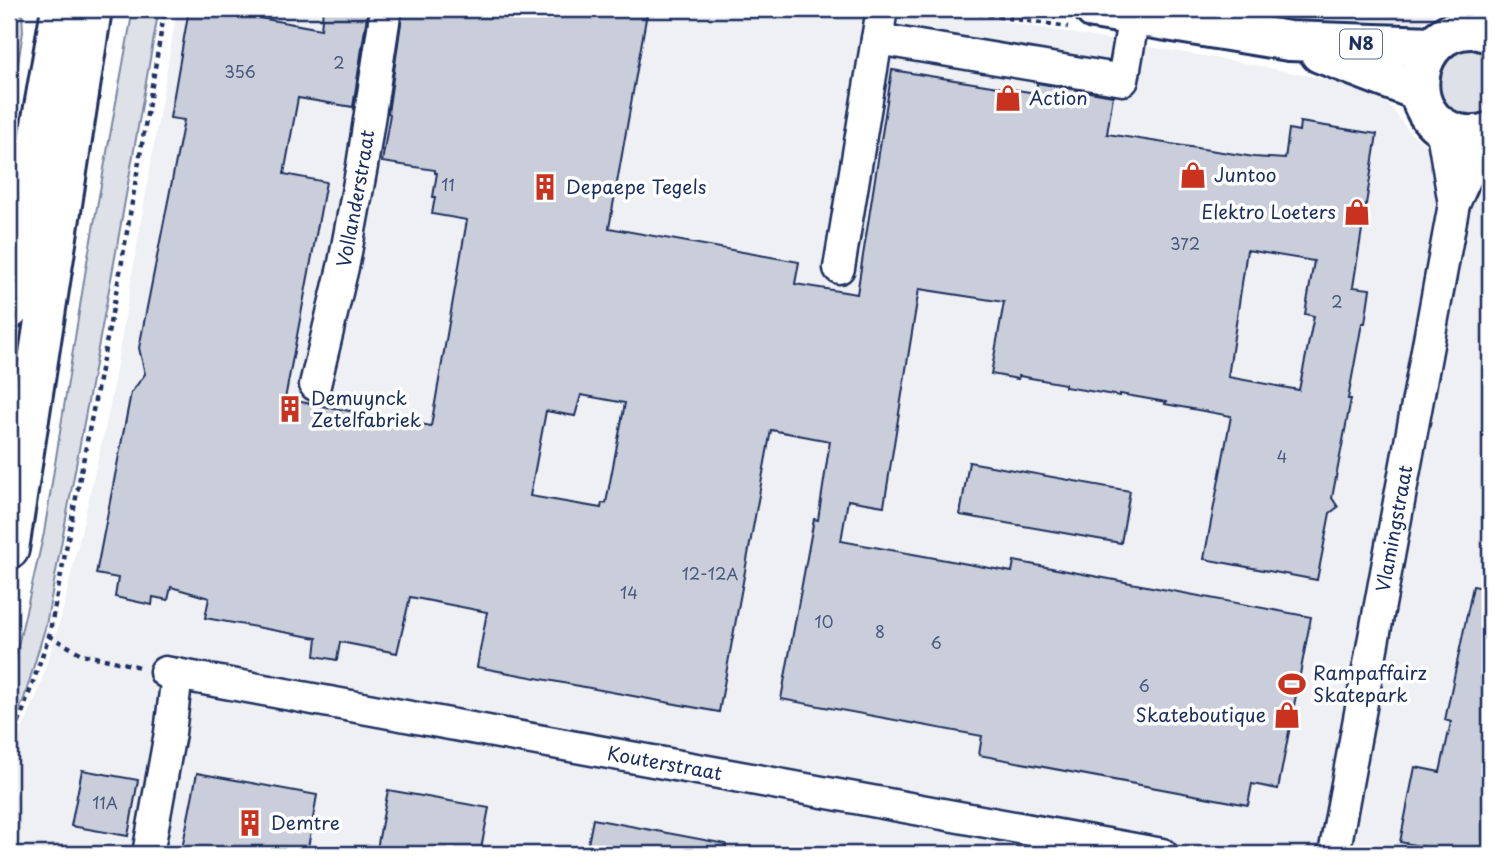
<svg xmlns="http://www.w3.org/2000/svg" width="1499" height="863" font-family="'Playpen Sans',sans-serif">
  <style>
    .built { fill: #eff0f4 }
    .green { fill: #dee1e7; stroke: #7c88a2; stroke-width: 2 }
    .building { fill: #caceda; stroke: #1b2f5e; stroke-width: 2; fill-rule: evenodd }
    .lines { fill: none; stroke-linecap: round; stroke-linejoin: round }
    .minor-casing { stroke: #1b2f5e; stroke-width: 35 }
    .major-casing { stroke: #1b2f5e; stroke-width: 44 }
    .highway-casing { stroke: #1b2f5e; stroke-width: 44 }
    .path { stroke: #1b2f5e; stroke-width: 4.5; stroke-dasharray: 5 5; stroke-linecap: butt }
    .minor { stroke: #fff; stroke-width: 30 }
    .major { stroke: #fff; stroke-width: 38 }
    .highway { stroke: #fff; stroke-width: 38 }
    .labels { text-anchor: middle; stroke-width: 7; stroke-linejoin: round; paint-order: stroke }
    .number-label { font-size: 16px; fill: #47577d }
    .shield { fill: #fff; stroke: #5f6d8e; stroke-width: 2 }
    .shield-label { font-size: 18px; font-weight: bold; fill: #1b2f5e }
    .poi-label { font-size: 19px; fill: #1b2f5e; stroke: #fff; text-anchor: start }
    .street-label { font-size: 19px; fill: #1b2f5e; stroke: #fff }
  </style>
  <rect width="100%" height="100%" fill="#fff"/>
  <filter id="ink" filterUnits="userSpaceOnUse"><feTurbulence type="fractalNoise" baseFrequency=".0143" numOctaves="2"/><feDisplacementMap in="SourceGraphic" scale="14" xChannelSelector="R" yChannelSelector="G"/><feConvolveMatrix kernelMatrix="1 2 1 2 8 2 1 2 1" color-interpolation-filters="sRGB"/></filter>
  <g filter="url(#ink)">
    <path class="built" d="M177,9H932L1238,62L1366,87L1392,108L1409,132L1433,150L1490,160V854H9V761L37,695L61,618L109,411Z
      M1270,9H1442L1420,25L1401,29Z"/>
    <path class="green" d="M9,9H22L23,32L9,121Z
      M133,9H154L158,14L114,263L46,625L24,699L9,733V676L14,663L44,533L87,262Z
      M1473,47L1486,49L1490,52V113C1435,136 1413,55 1473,47Z
      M12,357L27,362L9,479V379Z"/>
    <path class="building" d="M189,9H211L321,29L323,9H368L353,107L298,98L284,174L326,182L285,399L431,426L467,220L432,214L435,197H433L437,173H435V170L382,162L390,114L388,113L403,9H620L647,13L609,228L799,262L795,284L857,294L892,70L1036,93L1037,83L1113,96L1107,134L1254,157L1285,159L1289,129L1299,131L1300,122L1377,134L1353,287L1370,289L1365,323H1362L1348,399H1351L1332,498L1338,507L1330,513L1317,580L1204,559L1231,416L1165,404L1166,402L1120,394V396L1065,387V384L1019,376L1018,379L991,374L1004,302L919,289L884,506L848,500L841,541L1012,572L1014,561L1311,617L1278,789L1252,784L1248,805L979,755L982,736L781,699L814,519L818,520L830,441L771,430L719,712L477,667L487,612L410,597L397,653L340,642L337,660L315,656L317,638L205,618L209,598L171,587L168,600L153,597L152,605L115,597L118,578L96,574L131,393L145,374L139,348L184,120L170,118ZM1247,250L1314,261L1305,314L1314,316L1299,390L1228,377ZM581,395L625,403L606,503H602L601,508L530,496L546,411L575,416Z
      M969,462L1130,491L1121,543L960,515Z
      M1473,586L1490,589V854H1424L1425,847L1400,842L1415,767L1440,772L1451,722L1445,720Z
      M82,770L138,780L128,836L71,826Z
      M197,773L317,795L307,854H181Z
      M388,790L489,808L480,854H376Z
      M593,819L726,844L725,854H586Z"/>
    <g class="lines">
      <defs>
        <g id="minor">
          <path d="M877,39L1123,80L1134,15"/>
          <path d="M1441,126L1454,204"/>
          <path d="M839,268L882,9"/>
          <path id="s1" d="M315,385L344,263L362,166L386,9"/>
          <path id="s2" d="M165,672L1162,854"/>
          <path d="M148,854L170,733L177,674"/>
          <path id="s3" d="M1334,854L1454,204L1486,134"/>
        </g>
        <path id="major" d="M1094,9L1289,41L1433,46
          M1490,33C1485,32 1480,30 1474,29C1412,26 1397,120 1459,134C1470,136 1479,136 1490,132
          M1320,53L1419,91"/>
        <path id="highway" d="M9,310L61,9
          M9,549L92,9"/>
      </defs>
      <use href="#minor" class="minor-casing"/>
      <use href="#major" class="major-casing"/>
      <use href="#highway" class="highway-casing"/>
      <path class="path" d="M948,9L1068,27
        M49,636L82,654L140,667
        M9,751L49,636L121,267L165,9"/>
      <use href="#minor" class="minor"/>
      <use href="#major" class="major"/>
      <use href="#highway" class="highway"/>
    </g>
  </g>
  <defs>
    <symbol id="shop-bare" viewBox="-9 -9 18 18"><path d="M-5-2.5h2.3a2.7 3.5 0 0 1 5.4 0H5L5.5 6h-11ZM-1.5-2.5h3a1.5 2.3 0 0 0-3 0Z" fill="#c8321e" stroke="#fff" stroke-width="2.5" paint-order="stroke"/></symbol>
    <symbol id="building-bare" viewBox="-9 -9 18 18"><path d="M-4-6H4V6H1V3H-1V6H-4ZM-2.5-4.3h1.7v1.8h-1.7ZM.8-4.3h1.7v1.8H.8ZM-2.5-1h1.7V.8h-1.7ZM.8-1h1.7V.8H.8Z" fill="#c8321e" stroke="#fff" stroke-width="2.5" paint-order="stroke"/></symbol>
    <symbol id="stadium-bare" viewBox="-9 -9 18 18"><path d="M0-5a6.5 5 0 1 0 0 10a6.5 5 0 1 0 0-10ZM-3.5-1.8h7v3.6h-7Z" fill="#c8321e" stroke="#fff" stroke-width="2.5" paint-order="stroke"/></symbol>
  </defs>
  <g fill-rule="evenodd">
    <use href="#shop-bare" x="989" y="79" width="38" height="38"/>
    <use href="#shop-bare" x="1174" y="156" width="38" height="38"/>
    <use href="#building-bare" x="526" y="168" width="38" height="38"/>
    <use href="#shop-bare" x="1338" y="193" width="38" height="38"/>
    <use href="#building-bare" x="271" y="390" width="38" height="38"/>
    <use href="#stadium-bare" x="1273" y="665" width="38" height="38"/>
    <use href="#shop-bare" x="1268" y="696" width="38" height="38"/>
    <use href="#building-bare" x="231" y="804" width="38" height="38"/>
  </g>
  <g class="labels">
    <g class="number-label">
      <text x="339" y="69">2</text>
      <text x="240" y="78">356</text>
      <text x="448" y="191">11</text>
      <text x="1185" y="250">372</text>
      <text x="1337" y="308">2</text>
      <text x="1282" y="463">4</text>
      <text x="710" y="580">12-12A</text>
      <text x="629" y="599">14</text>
      <text x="824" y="628">10</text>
      <text x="880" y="638">8</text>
      <text x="936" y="649">6</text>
      <text x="1144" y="692">6</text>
      <text x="105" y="809">11A</text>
    </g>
    <rect class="shield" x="1340" y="29.5" width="42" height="29" rx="5"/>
    <g class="shield-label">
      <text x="1361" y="50">N8</text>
    </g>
    <g class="poi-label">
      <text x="1029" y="105">Action</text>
      <text x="1214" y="182">Juntoo</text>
      <text x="566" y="194">Depaepe Tegels</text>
      <text x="1336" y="219" text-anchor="end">Elektro Loeters</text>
      <text x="311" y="405">Demuynck<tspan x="311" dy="22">Zetelfabriek</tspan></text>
      <text x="1313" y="680">Rampaffairz<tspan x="1313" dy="22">Skatepark</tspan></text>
      <text x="1266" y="722" text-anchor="end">Skateboutique</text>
      <text x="271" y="830">Demtre</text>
    </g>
    <g class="street-label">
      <text dy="7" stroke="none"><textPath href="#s1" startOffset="191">Vollanderstraat</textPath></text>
      <text dy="7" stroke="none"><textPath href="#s3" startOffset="331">Vlamingstraat</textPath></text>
      <text dy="7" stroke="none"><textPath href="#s2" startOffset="508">Kouterstraat</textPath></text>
    </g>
  </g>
  <rect width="1499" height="863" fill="none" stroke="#fff" stroke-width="35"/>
  <rect x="18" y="18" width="1464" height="828" fill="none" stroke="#1b2f5e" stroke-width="2.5" filter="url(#ink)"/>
</svg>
